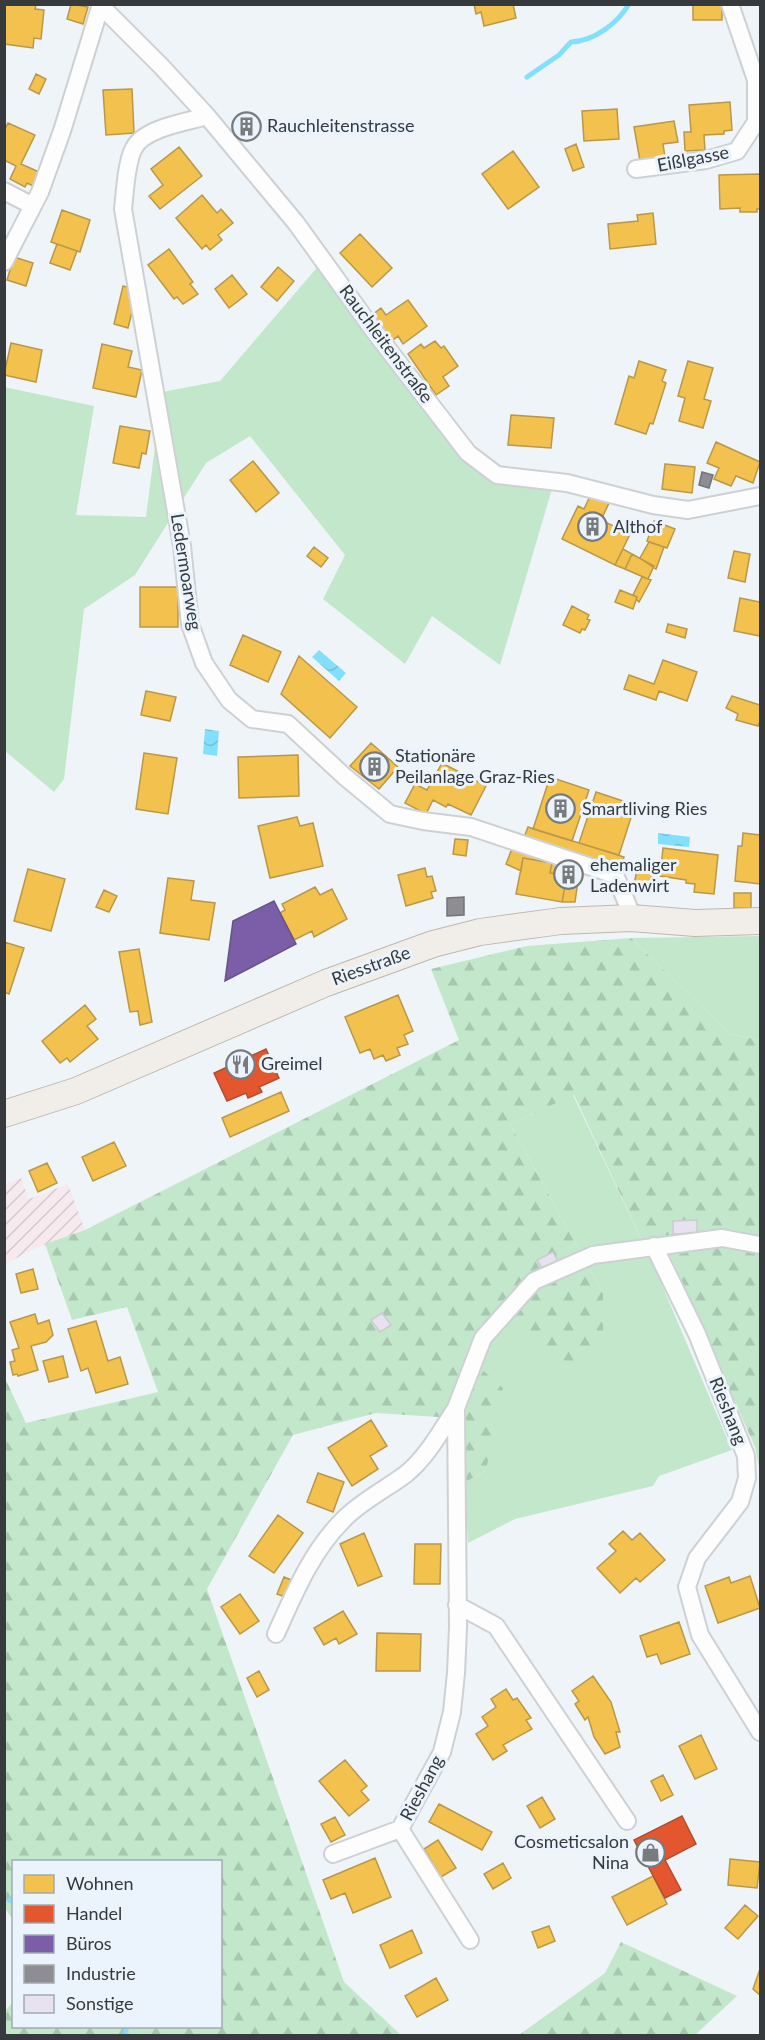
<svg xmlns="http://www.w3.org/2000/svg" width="765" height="2040" font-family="Lato,sans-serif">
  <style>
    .industrial { fill: url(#industrial-furrows) }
    .green { fill: #c3e7cb }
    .forest { fill: url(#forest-firs) }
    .water { fill: url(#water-waves) }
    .homes { fill: #f2c14e; stroke: #ba9849; stroke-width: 1.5 }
    .shops { fill: #e4572e; stroke: #b04e32; stroke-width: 1.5 }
    .offices { fill: #7b5ea7; stroke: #665387; stroke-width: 1.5 }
    .industry { fill: #8d8d92; stroke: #737478; stroke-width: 1.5 }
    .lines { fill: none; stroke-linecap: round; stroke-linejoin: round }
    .stream { stroke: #82e0fc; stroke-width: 5 }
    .building { fill: #e8e1ef; stroke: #cbcccf; stroke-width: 1.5 }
    .street-casing { stroke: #cdd1d4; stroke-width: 20 }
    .primary-casing { stroke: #bdb8af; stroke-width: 28 }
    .street { stroke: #fdfdfe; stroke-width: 16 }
    .primary { stroke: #f1ede8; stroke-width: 26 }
    .labels { text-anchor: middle; stroke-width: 6; stroke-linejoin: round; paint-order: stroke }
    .poi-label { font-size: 18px; fill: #363a3d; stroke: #ebf4fc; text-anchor: start }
    .street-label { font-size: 18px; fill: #363a3d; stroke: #ebf4fc }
  </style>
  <defs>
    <pattern id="industrial-furrows" width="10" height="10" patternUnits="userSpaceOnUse" patternTransform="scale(1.5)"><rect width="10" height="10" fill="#f6eaef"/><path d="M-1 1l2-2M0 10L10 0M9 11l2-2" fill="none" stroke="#d4c9ce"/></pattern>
    <pattern id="forest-firs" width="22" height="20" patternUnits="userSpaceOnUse" patternTransform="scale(1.5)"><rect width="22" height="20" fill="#c3e7cb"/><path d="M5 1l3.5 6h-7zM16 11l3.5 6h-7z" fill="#a8c7af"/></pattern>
    <pattern id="water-waves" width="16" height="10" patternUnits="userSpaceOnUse" patternTransform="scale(1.5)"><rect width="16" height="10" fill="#82e0fc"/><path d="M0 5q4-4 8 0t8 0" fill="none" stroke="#71c1d9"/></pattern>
  </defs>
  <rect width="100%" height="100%" fill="#eff4f8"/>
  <path class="industrial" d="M21,1178L29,1199L68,1184L85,1230L34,1249L5,1264V1184Z"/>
  <path class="green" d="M320,264L421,405L463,460L495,484L552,489L500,665L432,616L405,664L323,599L345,555L250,436L206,463L135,575L84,609L64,779L54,792L5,751L4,387L94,406L76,515L146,517L162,392L220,381Z
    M760,936V1040L730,1034L631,938Z
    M573,1095L653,1264L732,1450L659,1476L653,1486L515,1519L468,1543L464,1483L486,1470L479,1367L509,1320L571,1364L603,1293L510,1124Z"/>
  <path class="forest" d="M631,938L730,1034L760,1040V1473L755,1447L669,1253L653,1264L574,1095L510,1124L603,1293V1350L571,1365L509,1321L479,1367L503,1388L486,1470L464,1483L454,1418L376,1413L293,1435L207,1589L344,1982L401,2035H5V2011L13,2002L14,2026H220V1862H14L13,1920L5,1908L4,1376L26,1423L158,1392L127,1307L72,1320L45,1244L85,1230L459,1040L431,969L527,946Z
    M621,1942L737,1996L695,2035H519L605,1973Z"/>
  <path class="water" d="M319,650L346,673L339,681L312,657Z
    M205,729L219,731L217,756L203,754Z
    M658,833L690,837L689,847L658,844Z"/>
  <path class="homes" d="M6,4H33L36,5L35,9L44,10L41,39L34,38L33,48L4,44V9Z
    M71,4L88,7L83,24L67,19Z
    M474,4H513L516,18L484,26L481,12L476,14Z
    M693,4H722V20H693Z
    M36,74L46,79L39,94L29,89Z
    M132,89L134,133L106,135L103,90Z
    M730,102L732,130L724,131V134L704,135L705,150L685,151L684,132H691L689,105Z
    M617,109L619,139L584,141L582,111Z
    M674,121L678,142L663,144L665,157L640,161L634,127Z
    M8,123L35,135L21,164L39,172L33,186L27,183L25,187L10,179L16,166L4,160V131Z
    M576,144L584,167L573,171L565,149Z
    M179,147L202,176L160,209L149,196L163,185L151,169Z
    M513,151L539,187L508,209L482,174Z
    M760,174V209H757V212H740V208L720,209L719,175Z
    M202,195L217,213L221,209L233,223L218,235L222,240L210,250L206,245L202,249L176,218Z
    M62,210L90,220L80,252L51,242Z
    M653,213L656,244L610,249L608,224L638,221L637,215Z
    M360,234L392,268L372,287L340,253Z
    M57,244L77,251L70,270L50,263Z
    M169,249L193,282L190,284L198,294L183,304L177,297L174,299L148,265Z
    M14,257L33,263L26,286L7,280Z
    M278,267L294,281L277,301L261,287Z
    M232,275L247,294L229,308L215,289Z
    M123,286L131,288L134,304L128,328L114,324Z
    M408,300L427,326L403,344L398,336L391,342L372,315L381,308L386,315Z
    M435,341L441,348L444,346L458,366L443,377L449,386L436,395L408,354L421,344L424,348Z
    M11,343L42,350L36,382L4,375Z
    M102,344L132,351L128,367L142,370L136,397L93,388Z
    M639,361L666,370L662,381L666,383L653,424L650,423L646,434L615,424L629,376L634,378Z
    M688,361L713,368L704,399L711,401L703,428L679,421L685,398L678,396Z
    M511,415L554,418L551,448L508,445Z
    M120,426L150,431L146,454L142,453L139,468L113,463Z
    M716,442L760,462L753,483L736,476L731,486L714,479L719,468L707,463Z
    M253,461L279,493L256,512L230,480Z
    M665,464L695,467L692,493L662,489Z
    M591,494L609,503L601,520L630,534L615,565L562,539L578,506L584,509Z
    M654,521L675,529L667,548L647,541Z
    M649,542L664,547L656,569L640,558Z
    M314,547L328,558L321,567L307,556Z
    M623,549L632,554L625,569L615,565Z
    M734,551L750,554L745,582L728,578Z
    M632,554L654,566L648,579L625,569Z
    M642,577L651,580L639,602L636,599L637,597L633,595Z
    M140,587H178V627H140Z
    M620,590L637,597L633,609L615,602Z
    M740,598L760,602V636L734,631Z
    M572,606L589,615L587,619L590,620L585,630L582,629L580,633L563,625Z
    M668,624L687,629L685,638L666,632Z
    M243,635L281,652L268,682L230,665Z
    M299,656L357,707L330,738L281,694Z
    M663,660L697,672L687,701L659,691L656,700L624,689L629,675L654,684Z
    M146,691L176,697L170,721L141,715Z
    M732,696L760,705V721L758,726L736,720L738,714L726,708Z
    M371,743L398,767L379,789L350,766Z
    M144,753L177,758L168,814L136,809Z
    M298,755L299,796L239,798L238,757Z
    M442,763L486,786L471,815L448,804L446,807L433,800L426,814L405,803L415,784L427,790Z
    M550,777L589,790L572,841L533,829Z
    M596,792L635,805L619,855L579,843Z
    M297,817L300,826L313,823L323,866L270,878L258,826Z
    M528,827L624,857L620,870L523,840Z
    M743,833L760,835V884L735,881L738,846H742Z
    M455,839L468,840L466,856L453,854Z
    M513,846L580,867L575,902H562L567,876L550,873L552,863L523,858L521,871L506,864Z
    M663,848L718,855L714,894L694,892L695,884L686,883V880L660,876Z
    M523,858L552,863L550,873L567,876L562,902L516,894Z
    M425,868L427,877L432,876L436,891L431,892L433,898L406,906L398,875Z
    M28,869L65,879L51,931L14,921Z
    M637,869L654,872L650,893L633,890Z
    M168,878L194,881L191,900L215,903L209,940L160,933Z
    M315,887L320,895L332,889L347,919L314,937L312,931L294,940L280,913L285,910L282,904Z
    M104,890L117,896L109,912L96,907Z
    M734,893H751V908H734Z
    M4,942L24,948L9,994L4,992Z
    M139,949L152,1022L140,1025L138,1011L130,1012L119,952Z
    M398,995L413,1031L404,1035L408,1044L397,1048L400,1055L386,1061L383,1055L374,1059L370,1049L360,1053L345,1017Z
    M85,1005L96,1019L87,1026L98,1039L70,1062L67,1058L60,1063L42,1041Z
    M281,1092L289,1111L230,1137L222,1118Z
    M114,1142L126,1166L93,1181L82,1157Z
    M47,1163L57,1183L38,1192L29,1171Z
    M33,1269L38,1289L21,1293L16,1274Z
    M35,1314L38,1324L49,1320L53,1335L46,1342L31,1346L38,1370L18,1376L17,1374L13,1375L10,1362L15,1361L12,1350L19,1348L10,1322Z
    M96,1321L108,1361L120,1357L128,1384L96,1393L88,1368L81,1371L68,1329Z
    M63,1356L68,1377L49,1382L43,1361Z
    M371,1420L387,1446L370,1456L378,1469L352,1486L328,1448Z
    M318,1473L344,1482L333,1512L307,1502Z
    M278,1515L303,1533L274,1573L249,1556Z
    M623,1531L632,1540L640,1533L665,1560L640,1582L636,1578L620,1593L597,1568L616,1551L609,1544Z
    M364,1533L382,1576L358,1586L340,1544Z
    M415,1544H441L440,1584H414Z
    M750,1576L760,1608L718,1623L705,1586L729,1577L731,1583Z
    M284,1577L294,1581L288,1598L277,1594Z
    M240,1594L259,1621L240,1634L221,1607Z
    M343,1611L357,1634L339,1644L336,1638L324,1645L314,1628Z
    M679,1622L690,1654L661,1664L657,1654L647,1657L640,1636Z
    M377,1633L421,1634L420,1671H376Z
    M259,1671L269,1690L257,1697L247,1678Z
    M593,1676L611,1702L620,1732H616L620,1747L605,1754L594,1737L588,1717L585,1720L575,1704L579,1701L572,1691Z
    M506,1689L513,1700L517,1698L531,1718L526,1720L532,1729L503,1745L507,1751L493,1760L476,1734L488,1726L482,1717L496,1707L491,1699Z
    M701,1735L717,1769L695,1779L679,1746Z
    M345,1760L367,1786L361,1791L369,1800L349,1816L319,1781Z
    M663,1775L673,1795L661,1801L651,1781Z
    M542,1797L555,1819L540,1828L527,1806Z
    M439,1804L492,1832L482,1850L429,1822Z
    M335,1817L345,1835L331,1842L321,1824Z
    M438,1840L456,1868L441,1877L424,1849Z
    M375,1858L391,1897L353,1913L345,1893L331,1899L323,1880Z
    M730,1859L760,1862L757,1888L728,1885Z
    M503,1863L511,1878L493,1889L484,1874Z
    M653,1876L667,1904L627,1925L612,1897Z
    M745,1905L758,1916L738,1939L725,1928Z
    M549,1926L555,1941L538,1948L532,1932Z
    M412,1930L422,1953L390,1968L380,1945Z
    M760,1969V1995L753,1989Z
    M436,1978L448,2000L417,2017L405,1996Z"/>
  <path class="shops" d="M266,1049L279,1078L259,1087L262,1092L248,1098L246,1093L227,1101L214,1073Z
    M682,1816L696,1844L665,1860L681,1890L665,1898L634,1840Z"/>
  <path class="offices" d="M274,901L296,944L225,981L233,921Z"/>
  <path class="industry" d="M702,472L713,475L709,488L699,485Z
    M464,897V915L447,916V898Z"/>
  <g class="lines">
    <path class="stream" d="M527,77L559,55L571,42C594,41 617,24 629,4
      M9,1900L14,1902
      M126,2026V2036"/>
  </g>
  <path class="building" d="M246,118L254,129L247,134L238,123Z
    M697,1220V1233L673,1234V1221Z
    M553,1252L558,1262L543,1270L537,1260Z
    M382,1313L391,1325L380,1332L371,1320Z"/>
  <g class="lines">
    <defs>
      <path id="street" d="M101,6L161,66L207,116L296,223L374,331L468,453L497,475L567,483L653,505L688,510L760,496
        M207,116C187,122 144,128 134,148C126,162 125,193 123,209L182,546L190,624L204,663L229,700L252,719L288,724L344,776L390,814L423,821L471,827L615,875L629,908L631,918
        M636,169L706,160L737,151L756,122V80L730,4
        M4,191L33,206
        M4,262L40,192L62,131L101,4
        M654,1246L697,1334L746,1456L747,1478L740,1502L697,1558L687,1587L700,1635L760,1732
        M457,1605L496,1626L627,1821
        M276,1634C294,1594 311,1552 343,1520C360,1502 386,1489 406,1474C427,1457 441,1431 456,1408
        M400,1829L470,1940
        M333,1854L400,1829L442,1752L452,1712L456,1673L458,1627L456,1408L483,1338L534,1281L593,1255L722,1238L760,1245"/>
      <path id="primary" d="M4,1114L76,1091L326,983L433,944L480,932L561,921L631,918L695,923L760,921"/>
    </defs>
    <use href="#street" class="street-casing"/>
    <use href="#primary" class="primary-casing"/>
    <use href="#street" class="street"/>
    <use href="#primary" class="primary"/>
  </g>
  <defs>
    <symbol id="building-ring" viewBox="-11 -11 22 22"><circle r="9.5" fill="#ebf4fc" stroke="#777b7e" stroke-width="1.5"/><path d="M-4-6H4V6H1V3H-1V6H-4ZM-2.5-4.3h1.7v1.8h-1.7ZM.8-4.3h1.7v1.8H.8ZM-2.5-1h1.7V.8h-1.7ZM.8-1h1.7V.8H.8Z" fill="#777b7e"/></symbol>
    <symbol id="restaurant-ring" viewBox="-11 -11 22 22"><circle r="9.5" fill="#ebf4fc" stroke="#777b7e" stroke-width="1.5"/><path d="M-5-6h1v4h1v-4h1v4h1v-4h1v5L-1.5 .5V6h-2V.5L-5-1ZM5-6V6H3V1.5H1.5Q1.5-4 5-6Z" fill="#777b7e"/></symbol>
    <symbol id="shop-ring" viewBox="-11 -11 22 22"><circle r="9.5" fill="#ebf4fc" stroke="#777b7e" stroke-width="1.5"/><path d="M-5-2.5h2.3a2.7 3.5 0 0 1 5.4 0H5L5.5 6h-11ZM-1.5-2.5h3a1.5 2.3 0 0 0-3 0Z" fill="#777b7e"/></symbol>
  </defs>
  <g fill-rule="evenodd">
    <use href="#building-ring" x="230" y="110" width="33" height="33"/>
    <use href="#building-ring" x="576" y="510" width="33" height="33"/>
    <use href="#building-ring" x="358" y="750" width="33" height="33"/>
    <use href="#building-ring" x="544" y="792" width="33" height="33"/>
    <use href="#building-ring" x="552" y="858" width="33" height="33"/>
    <use href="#restaurant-ring" x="224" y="1048" width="33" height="33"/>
    <use href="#shop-ring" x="634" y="1836" width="33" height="33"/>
  </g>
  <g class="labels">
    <g class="poi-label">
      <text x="267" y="132">Rauchleitenstrasse</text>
      <text x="613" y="533">Althof</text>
      <text x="395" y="762">Stationäre<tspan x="395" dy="21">Peilanlage Graz-Ries</tspan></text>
      <text x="582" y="815">Smartliving Ries</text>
      <text x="590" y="871">ehemaliger<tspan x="590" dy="21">Ladenwirt</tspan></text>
      <text x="261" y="1070">Greimel</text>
      <text x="629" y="1848" text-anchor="end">Cosmeticsalon<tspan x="629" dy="21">Nina</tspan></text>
    </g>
    <g class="street-label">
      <text transform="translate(693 159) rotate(-11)" y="6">Eißlgasse</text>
      <text transform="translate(386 344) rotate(53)" y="6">Rauchleitenstraße</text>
      <text transform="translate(186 572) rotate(81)" y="6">Ledermoarweg</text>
      <text transform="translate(371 966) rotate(-20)" y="6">Riesstraße</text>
      <text transform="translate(728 1411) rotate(68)" y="6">Rieshang</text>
      <text transform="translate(422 1788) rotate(-62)" y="6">Rieshang</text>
    </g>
  </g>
  <rect width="765" height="2040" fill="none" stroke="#363a3d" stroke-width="12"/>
  <rect x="12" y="1860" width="210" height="168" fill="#ebf4fc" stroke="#a3aab0" stroke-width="1.5"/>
  <rect x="24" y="1875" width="30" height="18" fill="#f2c14e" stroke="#a3aab0" stroke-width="1.5"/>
  <text x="66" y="1890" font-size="18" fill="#363a3d">Wohnen</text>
  <rect x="24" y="1905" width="30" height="18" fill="#e4572e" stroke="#a3aab0" stroke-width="1.5"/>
  <text x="66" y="1920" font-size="18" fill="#363a3d">Handel</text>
  <rect x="24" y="1935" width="30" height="18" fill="#7b5ea7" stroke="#a3aab0" stroke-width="1.5"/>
  <text x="66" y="1950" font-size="18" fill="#363a3d">Büros</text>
  <rect x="24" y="1965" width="30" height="18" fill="#8d8d92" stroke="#a3aab0" stroke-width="1.5"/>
  <text x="66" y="1980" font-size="18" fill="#363a3d">Industrie</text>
  <rect x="24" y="1995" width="30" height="18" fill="#e8e1ef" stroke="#a3aab0" stroke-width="1.5"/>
  <text x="66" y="2010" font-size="18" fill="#363a3d">Sonstige</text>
</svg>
